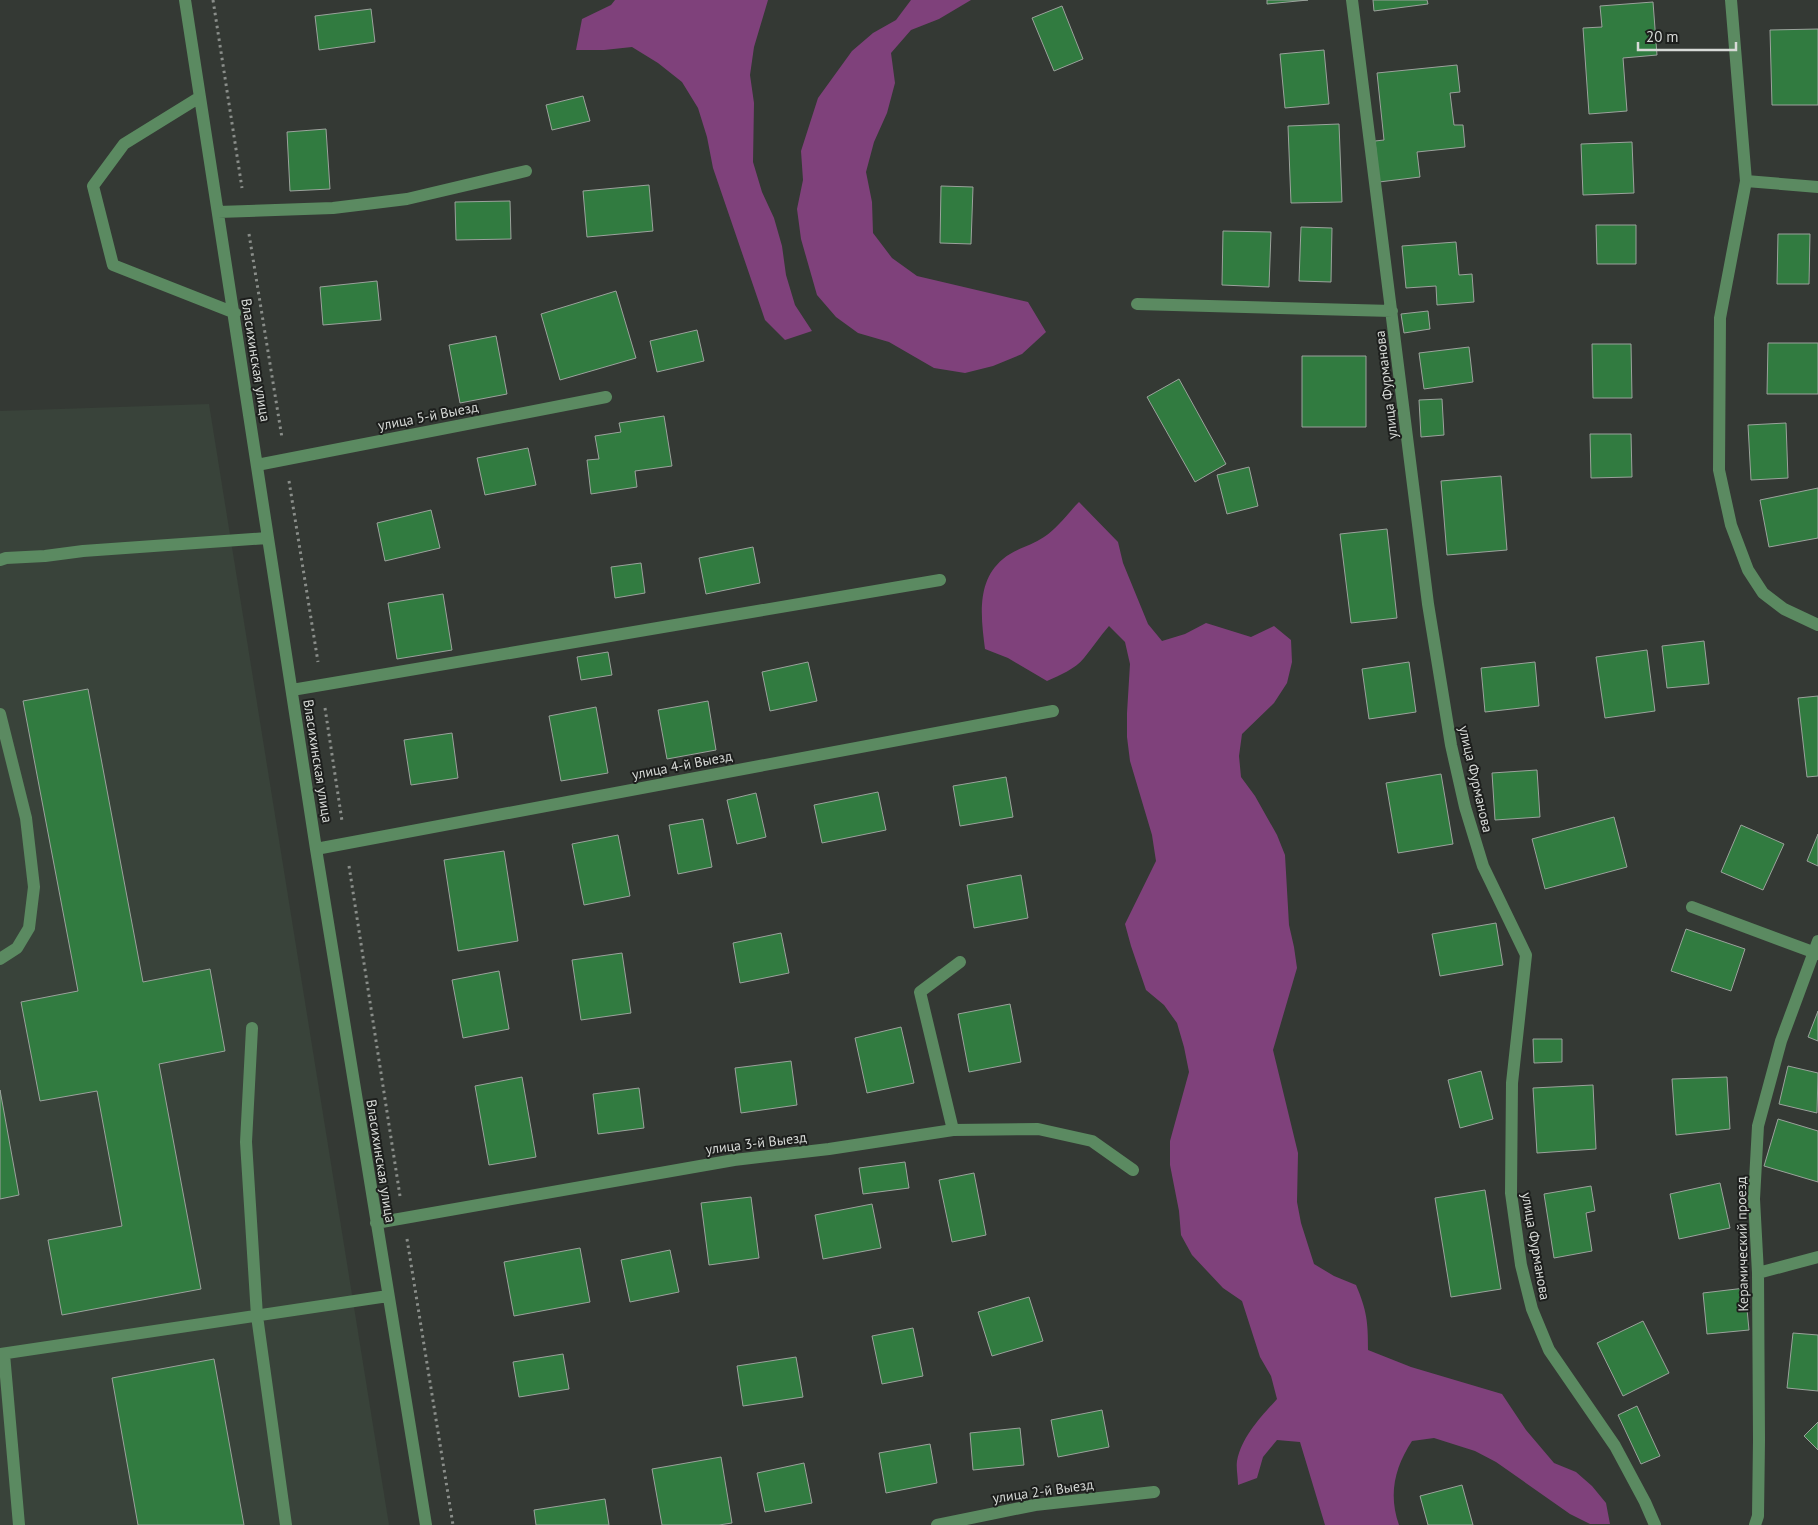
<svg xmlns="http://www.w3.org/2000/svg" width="1818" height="1525" font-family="'PT Sans',sans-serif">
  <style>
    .built { fill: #39433a }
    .green { fill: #7f417b }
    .building { fill: #317b40; stroke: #9ba29c }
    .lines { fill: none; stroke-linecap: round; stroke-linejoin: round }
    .path { stroke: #8a8e8a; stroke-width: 3; stroke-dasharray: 2.5 4; stroke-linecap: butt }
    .minor { stroke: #5b8a61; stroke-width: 12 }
    .labels { text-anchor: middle; stroke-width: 4; stroke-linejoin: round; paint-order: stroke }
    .street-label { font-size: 14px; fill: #d7dad7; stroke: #1d1f1d }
  </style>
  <rect width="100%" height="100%" fill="#343934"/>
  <path class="built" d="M209,404L389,1525H0V411Z"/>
  <path class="green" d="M615,0H768L754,47L750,75L754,103L753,162L762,192L774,218L782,246L786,275L795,305L812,331L785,340L765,320L713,168L707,137L698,108L682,82L658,63L632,47L604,50H576L582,19L611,5Z
    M911,0H971L939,19L911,30L891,53L895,83L887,113L874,142L866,172L872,202L873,233L892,258L917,276L1028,302L1046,332L1022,354L993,366L965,373L934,368L889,342L858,333L836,317L817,295L801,239L797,209L803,180L801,151L818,98L852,51L873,33L896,20Z
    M1079,502L1118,542L1123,563L1148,624L1162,641L1185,634L1206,623L1251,637L1274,626L1291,640L1292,662L1287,683L1274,703L1242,734L1239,756L1241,777L1255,796L1277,835L1285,855L1289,925L1294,947L1297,968L1273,1050L1298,1153L1297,1202L1301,1223L1314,1264L1334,1276L1356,1285C1367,1311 1368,1322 1368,1350L1411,1367L1502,1394L1526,1430L1554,1463L1576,1472L1592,1486L1606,1503L1610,1524H1590L1570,1514L1496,1462L1475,1451L1434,1438L1412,1441C1395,1467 1388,1494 1399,1525H1325L1300,1442L1277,1440L1263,1457L1257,1478L1238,1485C1238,1477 1236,1468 1237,1461C1242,1436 1261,1417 1277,1399L1271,1376L1260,1357L1242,1301L1223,1288L1192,1255L1181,1235L1179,1211L1170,1165V1141L1189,1072L1184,1047L1177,1023L1164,1005L1146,990L1131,946L1125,924L1156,861L1152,835L1130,761L1127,737V713L1130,664L1125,642L1109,626C1100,636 1093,647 1084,658C1075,669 1060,675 1047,681L1008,658L985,649C981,618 976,581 1003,559C1014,549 1031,546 1044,537C1057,529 1068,513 1079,502Z"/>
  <path class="building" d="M1267,0H1308L1267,4Z
    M1373,0H1427L1428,4L1374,11Z
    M1653,2L1657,55L1623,58L1627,111L1589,114L1583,28L1602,27L1600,6Z
    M1062,6L1083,59L1054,71L1032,18Z
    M371,9L375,42L319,50L315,16Z
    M1818,29V105H1772L1770,30Z
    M1324,50L1329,104L1285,108L1280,54Z
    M1457,65L1460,92L1450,93L1454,125H1463L1465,147L1417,152L1420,177L1379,182L1375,141L1384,140L1377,73Z
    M583,96L590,121L552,130L546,105Z
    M1339,124L1342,202L1291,203L1288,126Z
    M326,129L330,189L290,191L287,132Z
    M1632,142L1634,193L1583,195L1581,144Z
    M649,185L653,231L587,237L583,191Z
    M941,186L973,187L971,244L940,243Z
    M510,201L511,239L456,240L455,202Z
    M1596,225H1636V264H1597Z
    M1301,227L1332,228L1331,282L1299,281Z
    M1223,231L1271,232L1269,287L1222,285Z
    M1778,234H1810L1809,284H1777Z
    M1456,242L1459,275L1472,274L1474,302L1437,305L1436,286L1406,288L1402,246Z
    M377,281L381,320L323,325L320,287Z
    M616,291L636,358L560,380L541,314Z
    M1428,311L1430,329L1404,333L1401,314Z
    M697,330L704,361L657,372L650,341Z
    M496,336L507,394L460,403L449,345Z
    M1768,343H1818V394H1767Z
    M1592,344H1631L1632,398H1593Z
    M1469,347L1473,382L1424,389L1419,353Z
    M1302,356H1366V427H1302Z
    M1179,379L1226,464L1195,482L1147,397Z
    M1442,399L1444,435L1421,437L1419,400Z
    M664,416L672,466L635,471L637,487L591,494L587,460L599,459L595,436L621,432L619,423Z
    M1786,423L1788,478L1751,480L1748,425Z
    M1590,434H1631L1632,477L1591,478Z
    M528,448L536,485L485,495L477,458Z
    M1249,467L1258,506L1227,514L1217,475Z
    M1501,476L1507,550L1447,555L1441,481Z
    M1818,488V538L1769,547L1760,500Z
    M431,510L440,548L385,561L377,523Z
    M1387,529L1397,618L1351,623L1340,534Z
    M753,547L760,583L706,594L699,558Z
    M641,563L645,593L615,598L611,567Z
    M443,594L452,650L397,659L388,603Z
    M1704,641L1709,684L1667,688L1662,646Z
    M1647,650L1655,711L1605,718L1596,657Z
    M608,652L612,675L581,680L577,657Z
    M808,662L817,701L770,711L762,672Z
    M1409,662L1416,712L1369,719L1362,669Z
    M1535,662L1539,706L1485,712L1481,668Z
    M88,689L143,982L210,969L225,1051L159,1064L201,1289L62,1315L48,1240L122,1226L97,1091L40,1101L21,1002L78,991L23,701Z
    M1818,696V776L1807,777L1798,698Z
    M708,701L716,750L667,759L658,710Z
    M596,707L608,773L561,781L549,716Z
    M452,733L458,778L411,785L404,740Z
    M1537,770L1540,817L1495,820L1492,773Z
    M1441,774L1453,844L1398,853L1386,783Z
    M1006,777L1013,817L960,826L953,786Z
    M878,792L886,830L822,843L814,805Z
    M756,793L766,837L737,844L727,800Z
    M1614,817L1627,867L1545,889L1532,839Z
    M703,819L712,867L678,874L669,825Z
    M1741,825L1784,844L1763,890L1721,872Z
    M1818,834V866L1807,861Z
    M618,835L630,896L584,905L572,844Z
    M504,851L518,941L458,951L444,860Z
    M1021,875L1028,918L974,928L967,885Z
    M1496,923L1503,965L1440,976L1432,934Z
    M1686,929L1745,949L1731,991L1671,971Z
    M781,933L789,973L740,983L733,943Z
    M622,953L631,1013L581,1020L572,960Z
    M499,971L509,1029L463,1038L452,980Z
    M1010,1004L1021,1062L969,1072L958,1014Z
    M1818,1011V1041L1808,1037Z
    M901,1027L914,1083L867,1093L855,1038Z
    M1533,1039H1562V1062L1534,1063Z
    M791,1061L797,1105L741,1113L735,1068Z
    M1788,1066L1818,1073L1817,1113L1779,1104Z
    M1481,1071L1493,1119L1460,1128L1448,1080Z
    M522,1077L536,1157L489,1165L475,1086Z
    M1727,1077L1730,1129L1676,1135L1672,1079Z
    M1593,1085L1596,1149L1537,1153L1533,1088Z
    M639,1088L644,1128L598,1134L593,1094Z
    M0,1090L19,1195L0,1199Z
    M1778,1119L1818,1131V1182L1764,1166Z
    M905,1162L909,1188L863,1194L859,1168Z
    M974,1173L986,1235L952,1242L939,1180Z
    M1720,1183L1730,1228L1679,1239L1670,1194Z
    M1591,1186L1595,1211L1586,1213L1592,1251L1554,1258L1544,1194Z
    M1485,1190L1501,1289L1451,1297L1435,1198Z
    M751,1197L759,1258L709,1265L701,1203Z
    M872,1204L881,1248L823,1259L815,1215Z
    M580,1248L590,1302L514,1316L504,1262Z
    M670,1250L679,1292L630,1302L621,1260Z
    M1745,1288L1749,1330L1707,1334L1703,1293Z
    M1029,1297L1043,1341L992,1356L978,1312Z
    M1643,1321L1669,1373L1623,1396L1597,1343Z
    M913,1328L923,1376L882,1384L872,1336Z
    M1793,1333L1818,1335V1391L1787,1388Z
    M563,1354L569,1389L519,1397L513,1362Z
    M796,1357L803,1397L743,1406L737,1366Z
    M214,1359L244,1525H138L112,1378Z
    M1637,1406L1660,1456L1641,1464L1618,1415Z
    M1102,1410L1109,1447L1058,1457L1051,1420Z
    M1818,1422V1450L1804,1436Z
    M1020,1428L1024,1465L973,1470L970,1433Z
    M930,1444L937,1483L886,1493L879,1453Z
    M721,1457L732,1523L719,1525H662L652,1469Z
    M804,1463L812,1503L765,1512L757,1473Z
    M1462,1485L1473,1525H1428L1420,1496Z
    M605,1499L609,1525H536L534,1510Z"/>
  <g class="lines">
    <path class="path" d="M213,0L242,188
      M249,234L282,438
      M289,481L318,662
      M325,708L342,821
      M349,866L400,1196
      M407,1239L453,1525"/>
    <path class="minor" d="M185,0L316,849L426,1525
      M1352,0L1428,604L1451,745L1465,807L1483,866L1526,955L1512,1083L1511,1193L1521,1265L1532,1309L1549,1350L1615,1446L1645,1502L1655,1525
      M1731,0L1746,181L1818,187
      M200,97L124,144L93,186L113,265L235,313
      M1746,181L1720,318L1719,470L1731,525L1748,570L1763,593L1784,609L1818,625
      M218,212L333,208L407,199L526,171
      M1137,304L1392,311
      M257,465L606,397
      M0,560L6,558L45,556L83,551L267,538
      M292,690L940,580
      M0,714L26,818L34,887L29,928L17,948L0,959
      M316,849L1053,711
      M1692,907L1818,954
      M252,1028L246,1142L257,1316L286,1525
      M953,1130L920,992L960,962
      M376,1223L734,1160L829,1149L953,1130L1038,1129L1092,1141L1133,1170
      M1758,1273L1818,1257
      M0,1354L388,1296
      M4,1354L19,1525
      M937,1525L1035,1505L1154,1492
      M1755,1525L1758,1516L1759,1440L1758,1273L1754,1199L1758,1126L1781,1041L1818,941"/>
  </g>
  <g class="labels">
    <g class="street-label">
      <text transform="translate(256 360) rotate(81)" y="5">Власихинская улица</text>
      <text transform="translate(1386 385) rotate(-97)" y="5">улица Фурманова</text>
      <text transform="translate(428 416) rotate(-11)" y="5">улица 5-й Выезд</text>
      <text transform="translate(318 761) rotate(81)" y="5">Власихинская улица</text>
      <text transform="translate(682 765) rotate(-11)" y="5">улица 4-й Выезд</text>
      <text transform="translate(1476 779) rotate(77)" y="5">улица Фурманова</text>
      <text transform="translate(756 1143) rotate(-7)" y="5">улица 3-й Выезд</text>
      <text transform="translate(381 1161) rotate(81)" y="5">Власихинская улица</text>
      <text transform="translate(1742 1244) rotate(-91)" y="5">Керамический проезд</text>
      <text transform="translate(1536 1246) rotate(80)" y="5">улица Фурманова</text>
      <text transform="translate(1043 1491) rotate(-8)" y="5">улица 2-й Выезд</text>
    </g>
  </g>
  <path d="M1638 42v8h98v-8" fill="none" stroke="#d7dad7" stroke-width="2.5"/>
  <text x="1646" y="42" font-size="15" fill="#d7dad7" stroke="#1d1f1d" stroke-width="4" paint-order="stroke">20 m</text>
</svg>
